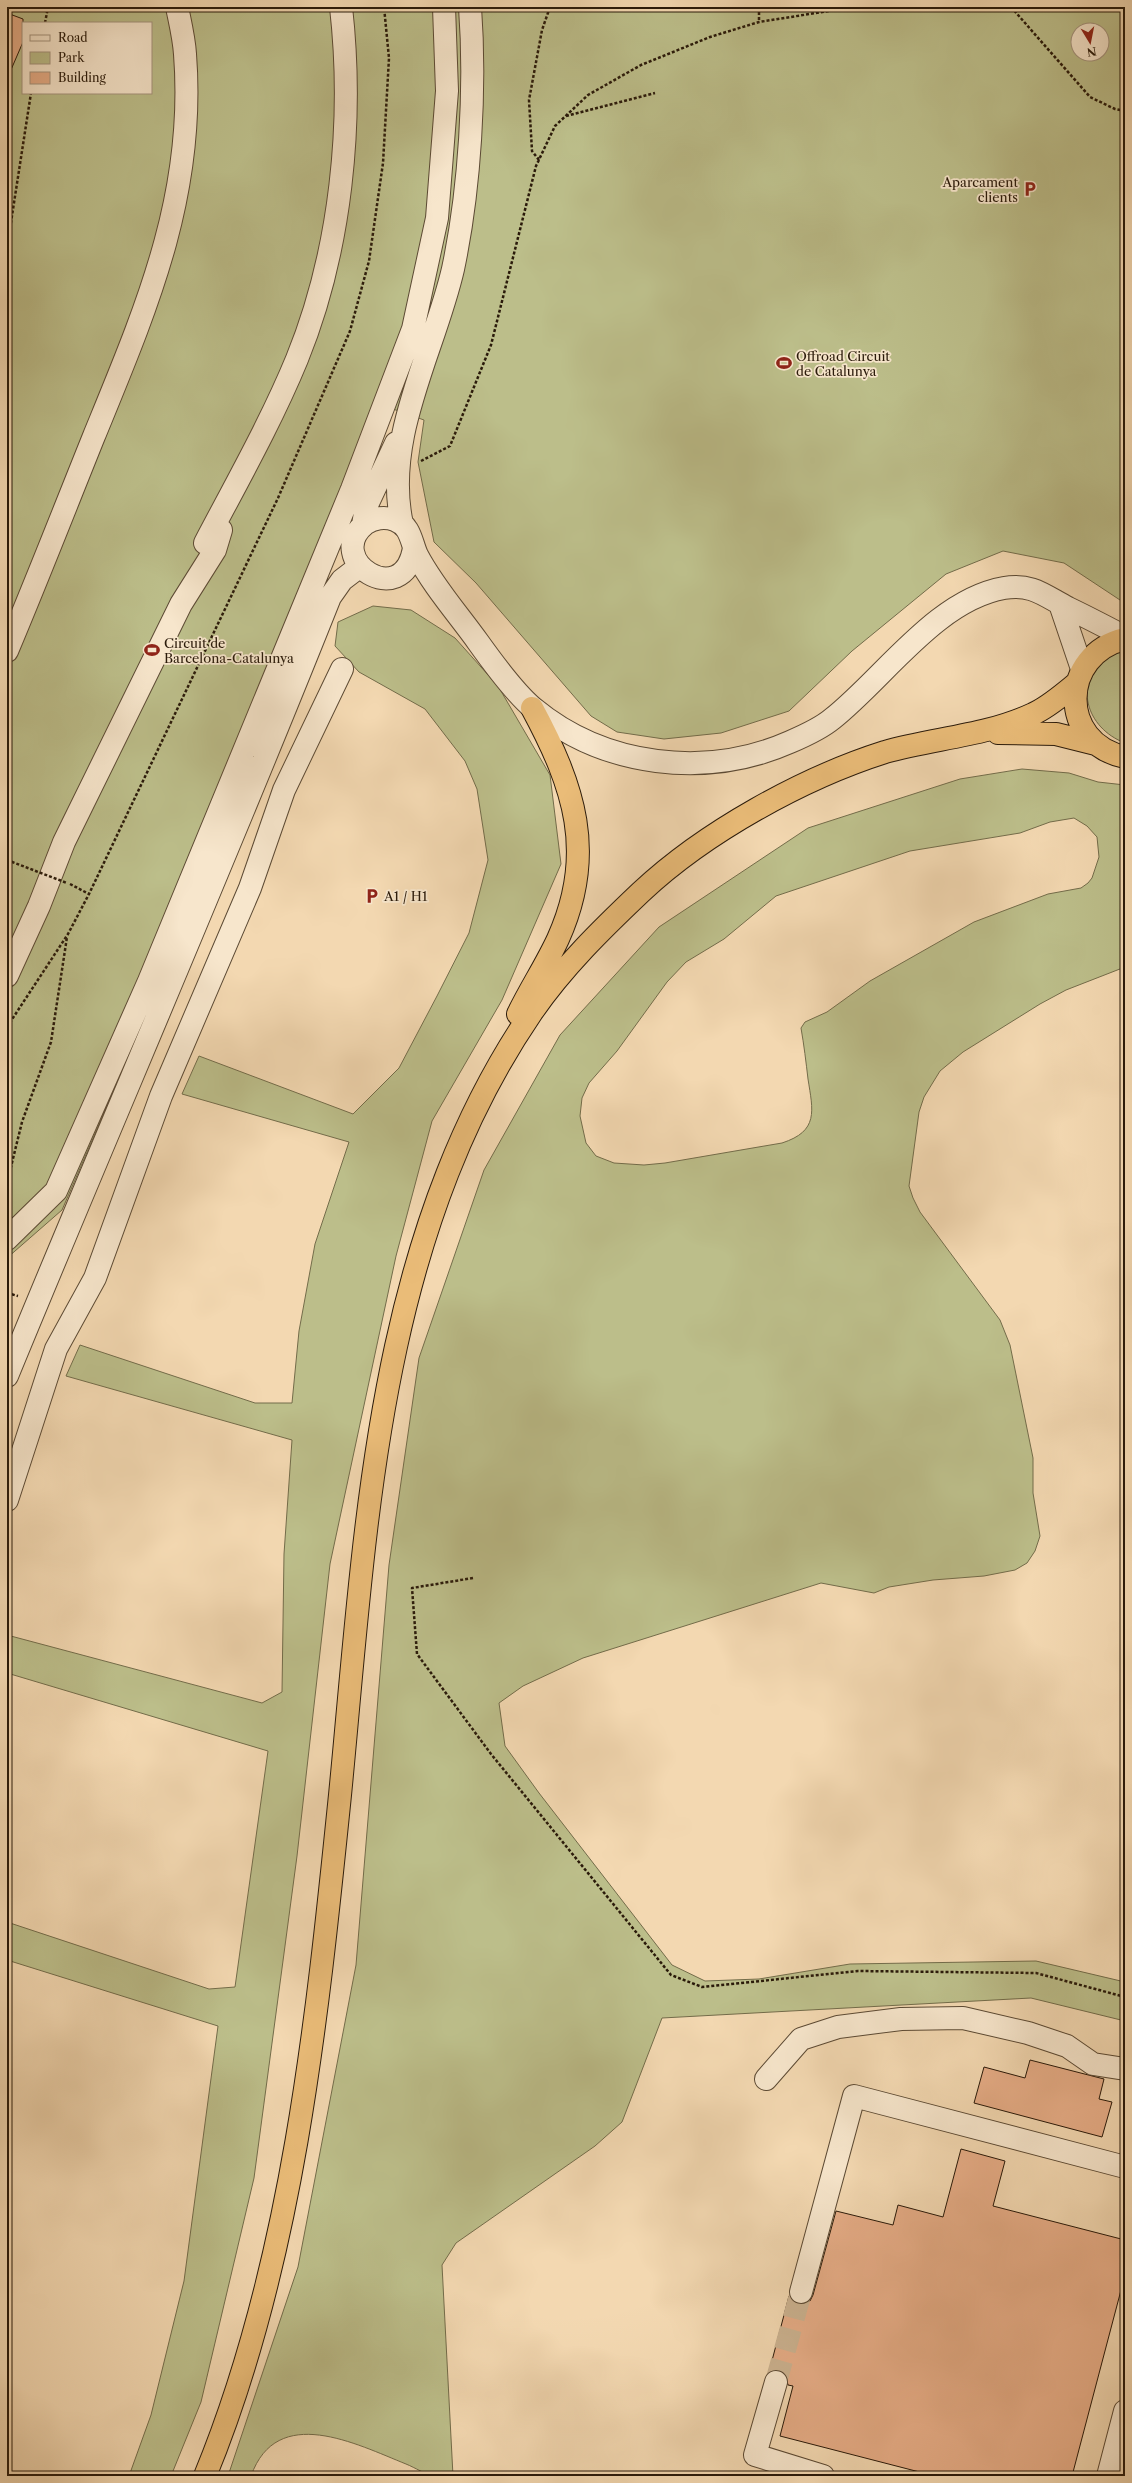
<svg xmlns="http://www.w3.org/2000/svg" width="1132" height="2483" font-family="'Libre Caslon Text',serif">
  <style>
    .green { fill: #bcbe8a; stroke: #736c4a; fill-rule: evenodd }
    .building { fill: #e6ad87; stroke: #2a1a0a }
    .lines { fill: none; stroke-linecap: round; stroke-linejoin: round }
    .minor-tunnel { stroke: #cbb290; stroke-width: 22; stroke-dasharray: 22 11; stroke-linecap: butt }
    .minor-casing { stroke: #5c4a34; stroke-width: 24 }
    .highway-casing { stroke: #2a1a0a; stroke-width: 24 }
    .path { stroke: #2a1a0a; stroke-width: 2.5; stroke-dasharray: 3 2; stroke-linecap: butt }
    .minor { stroke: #f7e6cc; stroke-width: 22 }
    .highway { stroke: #eabc78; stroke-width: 22 }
    .path-bridge { stroke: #2a1a0a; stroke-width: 2.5; stroke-dasharray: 3 2; stroke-linecap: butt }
    .labels { text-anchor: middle; stroke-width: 3.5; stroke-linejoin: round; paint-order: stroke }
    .poi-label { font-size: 13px; fill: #2a1a0a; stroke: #f7e6cc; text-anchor: start }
  </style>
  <rect width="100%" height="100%" fill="#f3d8b1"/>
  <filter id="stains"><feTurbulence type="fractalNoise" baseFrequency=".005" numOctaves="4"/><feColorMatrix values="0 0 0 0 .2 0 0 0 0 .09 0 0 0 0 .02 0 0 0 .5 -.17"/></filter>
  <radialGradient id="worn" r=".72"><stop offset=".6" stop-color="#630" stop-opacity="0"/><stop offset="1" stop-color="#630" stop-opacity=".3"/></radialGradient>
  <path class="green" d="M7,7H1125V600H1120L1064,563L1003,551L946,574L852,651L789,711L721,733L664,739L617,732L591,716L476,583L434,542L418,462L424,420L393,409L123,1069L62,1210L7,1258ZM23,23H151V93H23ZM1078,30H1102V54H1078Z
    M373,606L411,610L455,638L498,686L550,775L561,864L502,1000L432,1121L396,1256L330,1564L297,1856L254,2178L201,2402L171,2476H129L151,2415L184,2281L218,2026L7,1960V1922L209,1989L235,1987L268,1751L7,1673V1635L262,1703L282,1692L284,1554L292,1440L66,1376L80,1345L255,1403H292L299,1331L315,1244L349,1142L182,1094L199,1056L353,1114L399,1068L437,996L469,933L488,860L477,789L465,761L425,709L359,672L335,646L338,622Z
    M1125,649V743C1086,728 1072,683 1108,656C1113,653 1120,651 1125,649Z
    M1022,769L1069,773L1098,782L1125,785V967L1066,990L1040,1004L963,1052L940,1071L924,1097L919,1112L909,1186L913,1198L920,1212L1000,1320L1010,1345L1033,1458V1493L1040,1536L1035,1551L1027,1563L1015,1570L984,1576L933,1580L889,1587L874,1593L821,1583L583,1658L523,1686L499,1703L505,1746L539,1793L672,1965L705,1981L759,1979L850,1964L1036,1961L1125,1982V2021L1031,1998L662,2018L622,2122L595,2146L456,2243L442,2265L453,2476C447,2476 440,2477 435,2476C424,2474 416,2468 406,2464C356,2444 277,2403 251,2476H228L298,2267L356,1965L389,1565L419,1358L484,1170L560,1035L659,927L808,828L960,779ZM1074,818L1087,826L1097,837L1099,857L1092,878L1088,883L1081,888L1048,894L974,922L870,981L827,1012L805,1022L801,1028C804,1045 806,1062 808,1079C813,1111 819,1131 782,1143L665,1163L644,1165L614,1163L596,1156L586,1143L580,1116L582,1098L589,1083L617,1051L667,982L686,962L724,939L776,896L910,851L1020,833L1050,822Z"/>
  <path class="building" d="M7,13L23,19V42L7,79Z
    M1030,2060L1104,2079L1099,2099L1112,2102L1102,2137L974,2103L984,2067L1025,2078Z
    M961,2149L1005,2161L993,2206L1125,2240V2275L1072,2476H935L780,2436L793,2386L788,2385L785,2373L779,2370L769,2372L789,2296L797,2304H804L810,2301L813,2295L836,2211L893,2225L898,2205L943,2217Z"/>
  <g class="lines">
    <path class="minor-tunnel" d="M776,2382L801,2292"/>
    <defs>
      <path id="minor" d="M402,524C383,437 434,352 453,269C470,189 476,88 470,7
        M363,525L366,507L396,443
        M205,543C237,482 271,422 297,359C341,251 354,122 341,7
        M414,548C403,613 322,559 365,524C373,518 385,516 395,520C411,526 411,542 417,555C433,586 458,614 478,642C493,663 514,692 533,708C604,767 706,779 790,742C804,736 820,729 832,719C884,678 936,600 1004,588C1032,583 1045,596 1068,608C1087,617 1106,627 1125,637
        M1060,604L1082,669
        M7,651C37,580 65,508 94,436C146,309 196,195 185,54C184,38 180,22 177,7
        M7,976L39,906L64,842L181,604L215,550L221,530
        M7,1239L56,1191L149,981L352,489L413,329L437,218L447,91L444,7
        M7,1376C114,1116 226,859 330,597L342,580L359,567
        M7,1500L56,1349L95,1278L161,1096L250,888L284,790L342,669
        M766,2079L801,2039L838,2027L901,2019L963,2018L1028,2033L1067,2046L1093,2064L1125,2069
        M801,2292L854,2096L1125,2167
        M776,2382L755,2455L823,2476
        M1108,2476L1125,2411"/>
      <path id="highway" d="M1125,639C1060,654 1058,743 1125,757
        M998,733L1056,734L1096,744
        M518,1014C530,989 546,965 558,939C597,853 574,786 532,708
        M205,2476C292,2265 317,2021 340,1795C366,1530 376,1240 532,1012C563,967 602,929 641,892C705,832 803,778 885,752C934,738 986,736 1033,714C1049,707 1063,694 1077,683"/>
    </defs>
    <use href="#minor" class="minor-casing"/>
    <use href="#highway" class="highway-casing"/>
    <path class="path" d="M574,7L587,9L639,7
      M759,7V22
      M1011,7L1090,97L1115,109L1125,111
      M45,23L48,7
      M566,116L655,93
      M539,160L532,151L529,100L542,30L550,7
      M7,248L31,93
      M421,461L450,446L491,345L536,166L555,126L588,95L641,65L710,37L759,22L854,7
      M70,884L89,894
      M7,1027L68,934L89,894L278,498L350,331L369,261L383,163L389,58L384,7
      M7,1183L22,1122L51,1042L67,937
      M7,1293L18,1296
      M473,1578L412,1588L417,1654L491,1754L671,1975L702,1987L858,1971L1036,1973L1125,1997"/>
    <use href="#minor" class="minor"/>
    <use href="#highway" class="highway"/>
    <path class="path-bridge" d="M7,860L67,883"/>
  </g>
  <defs>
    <symbol id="parking-bare" viewBox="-9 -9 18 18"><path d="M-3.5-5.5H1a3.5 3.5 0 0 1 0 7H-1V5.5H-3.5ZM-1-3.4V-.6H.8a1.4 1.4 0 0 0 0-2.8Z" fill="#8f2418" stroke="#f7e6cc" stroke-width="2.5" paint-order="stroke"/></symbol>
    <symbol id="stadium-bare" viewBox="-9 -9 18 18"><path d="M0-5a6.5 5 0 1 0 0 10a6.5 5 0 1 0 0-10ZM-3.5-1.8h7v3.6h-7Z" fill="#8f2418" stroke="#f7e6cc" stroke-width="2.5" paint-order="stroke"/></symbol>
  </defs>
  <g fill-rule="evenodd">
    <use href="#parking-bare" x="1019" y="178" width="22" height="22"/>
    <use href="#stadium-bare" x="773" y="352" width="22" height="22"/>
    <use href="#stadium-bare" x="141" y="639" width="22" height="22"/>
    <use href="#parking-bare" x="361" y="885" width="22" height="22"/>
  </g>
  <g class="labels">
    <g class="poi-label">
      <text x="1018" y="187" text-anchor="end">Aparcament<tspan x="1018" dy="15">clients</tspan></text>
      <text x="796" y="361">Offroad Circuit<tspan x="796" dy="15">de Catalunya</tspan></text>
      <text x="164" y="648">Circuit de<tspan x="164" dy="15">Barcelona-Catalunya</tspan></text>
      <text x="384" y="901">A1 / H1</text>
    </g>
  </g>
  <rect width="1132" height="2483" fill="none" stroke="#f3d8b1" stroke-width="24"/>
  <rect x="8" y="8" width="1116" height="2467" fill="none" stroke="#2a1a0a" stroke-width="2"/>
  <rect x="12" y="12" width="1108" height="2459" fill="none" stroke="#2a1a0a"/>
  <rect x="22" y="22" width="130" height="72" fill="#f7e6cc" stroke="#a5947e"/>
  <rect x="30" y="35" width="20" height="6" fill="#f7e6cc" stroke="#a5947e"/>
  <text x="58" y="42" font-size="12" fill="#2a1a0a">Road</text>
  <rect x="30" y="52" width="20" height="12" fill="#bcbe8a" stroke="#a5947e"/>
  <text x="58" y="62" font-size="12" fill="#2a1a0a">Park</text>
  <rect x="30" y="72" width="20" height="12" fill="#e6ad87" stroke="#a5947e"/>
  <text x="58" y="82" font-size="12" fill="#2a1a0a">Building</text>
  <g transform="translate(1090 42) rotate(170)"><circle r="19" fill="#f7e6cc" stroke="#a5947e"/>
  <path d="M0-3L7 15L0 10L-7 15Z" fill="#8f2418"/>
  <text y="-6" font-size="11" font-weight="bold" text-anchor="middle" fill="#2a1a0a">N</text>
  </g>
  <rect width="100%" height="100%" filter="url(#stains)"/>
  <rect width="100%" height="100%" fill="url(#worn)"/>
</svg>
